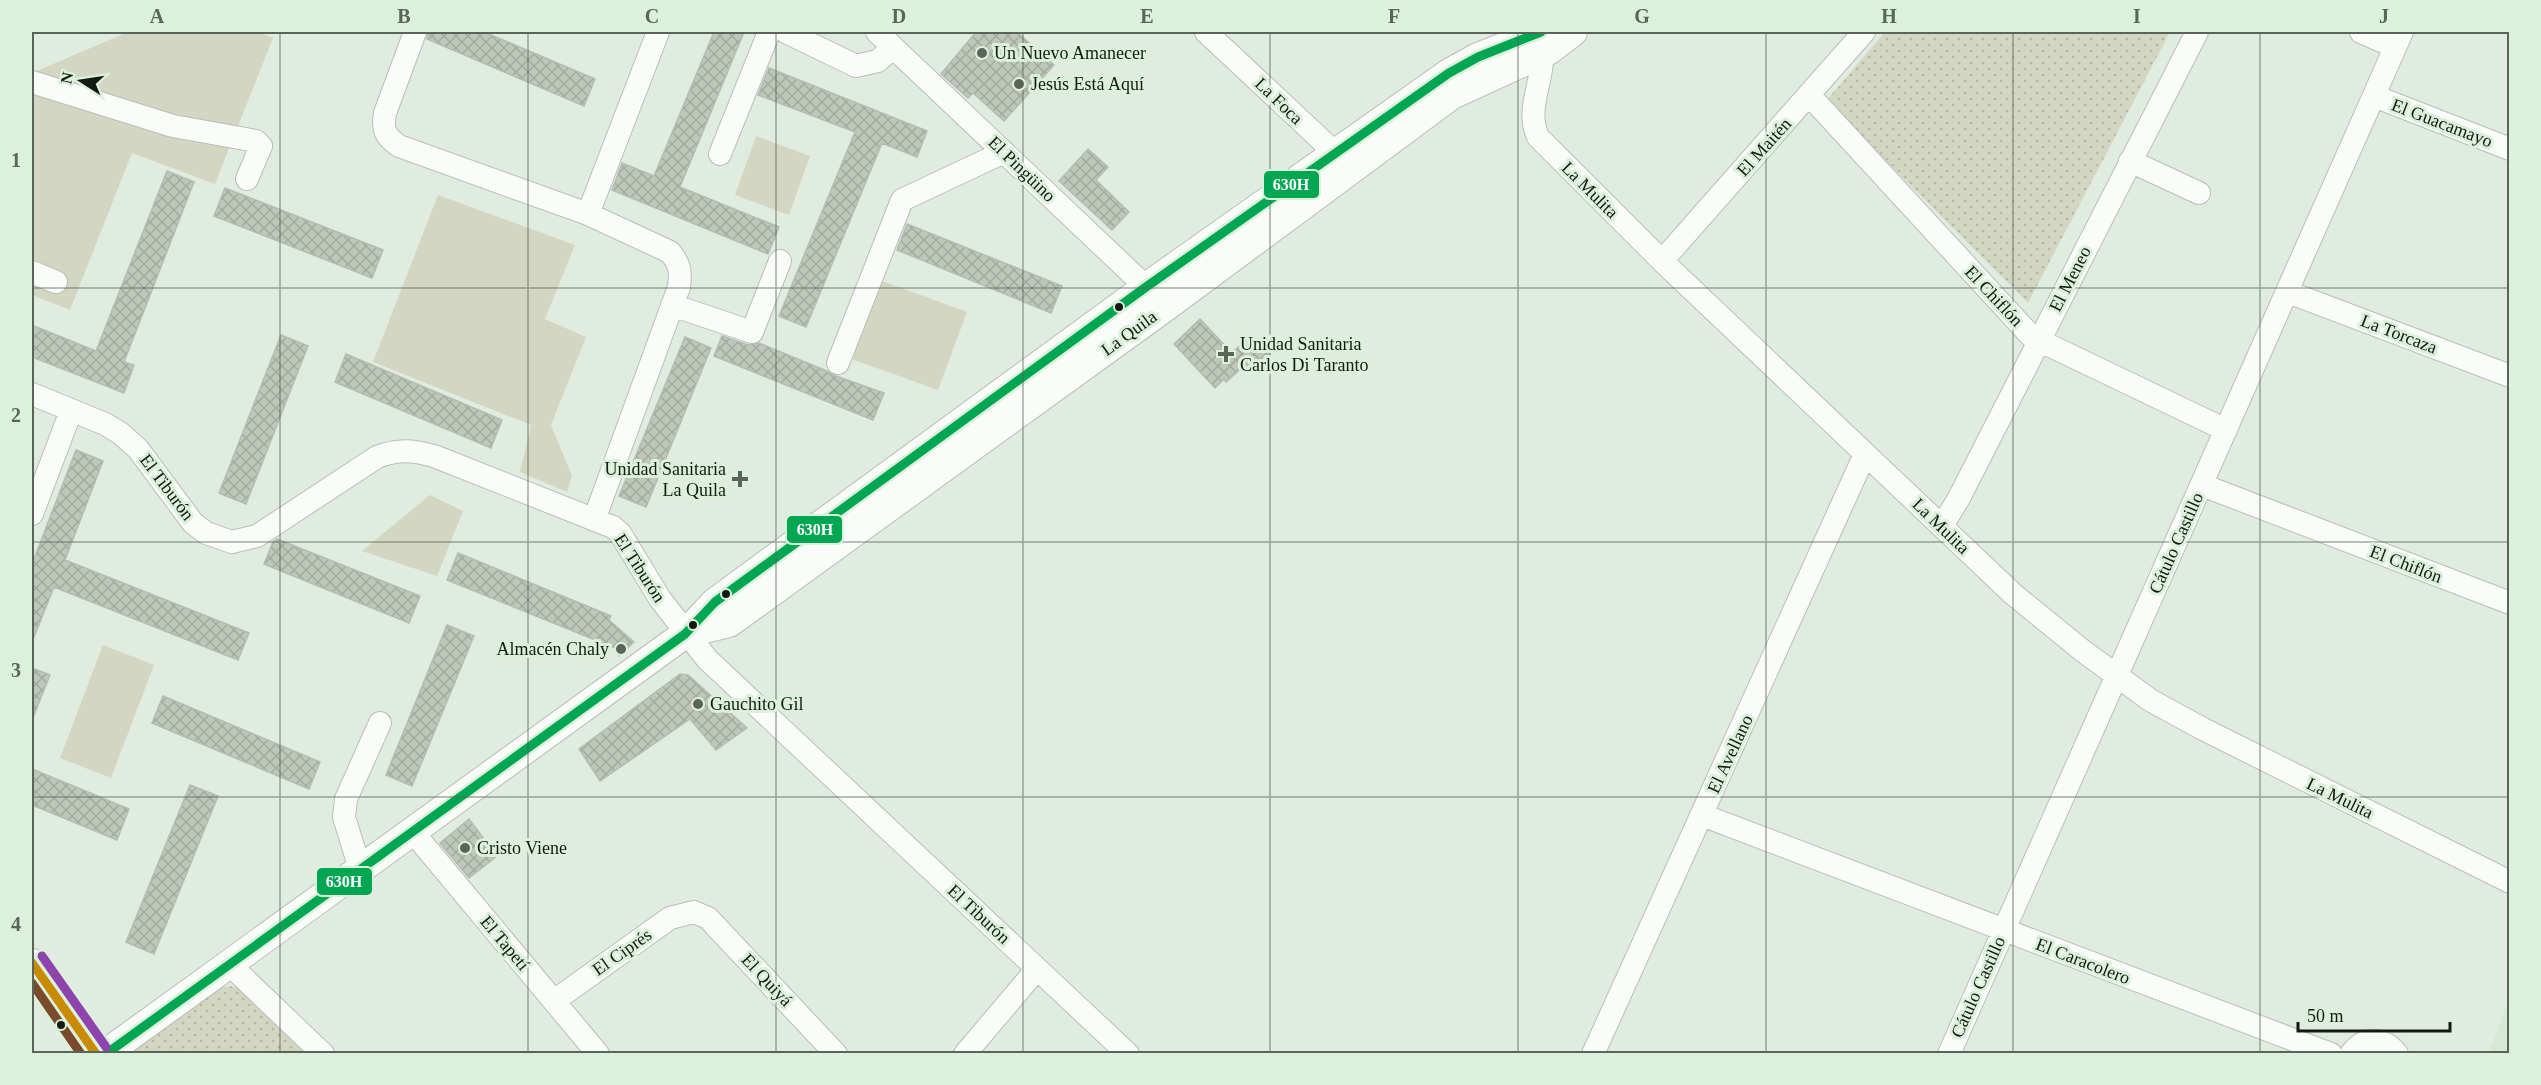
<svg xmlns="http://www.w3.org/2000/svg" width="2541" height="1085" font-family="'Times New Roman',serif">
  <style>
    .built { fill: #d5e9d5 }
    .grass { fill: #d3d7c1 }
    .park { fill: url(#park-dots) }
    .building { fill: url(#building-cross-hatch); stroke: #b5bcb2; stroke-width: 1.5 }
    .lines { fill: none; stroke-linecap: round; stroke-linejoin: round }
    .minor-casing { stroke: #b7bfb7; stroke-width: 24 }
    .major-casing { stroke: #b7bfb7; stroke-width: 30 }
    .minor { stroke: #fafcfa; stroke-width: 22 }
    .major { stroke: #fafcfa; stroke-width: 28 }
    .bus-1-casing { stroke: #dcf1dc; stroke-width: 14 }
    .bus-2-casing { stroke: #dcf1dc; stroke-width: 14 }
    .bus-3-casing { stroke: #dcf1dc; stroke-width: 14 }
    .bus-4-casing { stroke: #dcf1dc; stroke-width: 14 }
    .bus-1 { stroke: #00a651; stroke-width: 9 }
    .bus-2 { stroke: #c98a04; stroke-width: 9 }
    .bus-3 { stroke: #7a4b2a; stroke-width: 9 }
    .bus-4 { stroke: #8e44ad; stroke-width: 9 }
    .grid { fill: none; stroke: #5b645b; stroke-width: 1.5; stroke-opacity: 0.55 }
    .poi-dot { fill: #5b645b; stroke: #dcf1dc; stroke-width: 2 }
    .bus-dot { fill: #131a13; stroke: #dcf1dc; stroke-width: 2 }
    .labels { text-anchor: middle; stroke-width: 6; stroke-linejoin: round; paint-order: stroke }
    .poi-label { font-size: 18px; fill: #131a13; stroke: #dcf1dc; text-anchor: start }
    .street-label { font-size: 18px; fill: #131a13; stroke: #dcf1dc }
    .line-badge { stroke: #dcf1dc; stroke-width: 2 }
    .badge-label { font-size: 16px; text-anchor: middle; font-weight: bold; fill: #fff }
    .neatline { fill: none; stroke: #5b645b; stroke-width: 2 }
    .grid-label { font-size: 20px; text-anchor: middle; font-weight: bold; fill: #5b645b }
  </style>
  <defs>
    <pattern id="park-dots" width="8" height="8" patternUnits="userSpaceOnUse" patternTransform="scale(1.5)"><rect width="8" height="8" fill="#d3d7c1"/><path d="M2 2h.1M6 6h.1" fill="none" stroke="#b4b8a5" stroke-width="1.8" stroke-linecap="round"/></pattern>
    <pattern id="building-cross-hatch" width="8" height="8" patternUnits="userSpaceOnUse" patternTransform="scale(1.5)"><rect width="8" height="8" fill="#bfc7ba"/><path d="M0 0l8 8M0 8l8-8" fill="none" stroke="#a3aa9f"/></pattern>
  </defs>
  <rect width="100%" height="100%" fill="#e1ece1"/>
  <path class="built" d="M2509,999V1053H2489Z"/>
  <path class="grass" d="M128,32H257L273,38L215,184L132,153L70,310L32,295V73Z
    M756,136L810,156L789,215L735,195Z
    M438,195L575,245L545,319L586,337L551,425L572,476L567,492L520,472L531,425L373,362Z
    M871,277L967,312L938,390L843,356Z
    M430,495L463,511L437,576L362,551Z
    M103,645L154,665L111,778L60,758Z"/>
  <path class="park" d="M1885,32H2170L2028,303L1826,101Z
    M230,986L243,989L310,1054H135L136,1048L218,988Z"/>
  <path class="building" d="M428,32H484L595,79L584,106L427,39Z
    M714,32H744L680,187L779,227L768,254L612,190L622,163L654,176Z
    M976,32H1017L1054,65L1004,121L973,93L968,98L941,74Z
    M769,68L927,131L917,157L882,143L806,327L779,316L855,132L758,95Z
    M1088,149L1108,167L1096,180L1129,212L1112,230L1059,181Z
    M167,171L194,182L124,362L134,365L124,393L32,357V325L96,351Z
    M225,188L383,250L372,278L214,216Z
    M907,224L1062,286L1051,313L897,250Z
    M1200,319L1232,353L1251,335L1270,355L1253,372L1246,364L1226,382L1224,379L1215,388L1174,344Z
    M281,335L308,346L246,504L219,493Z
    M722,336L748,345L759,343L827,371L833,375L884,393L873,420L714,356Z
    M685,337L711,348L646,507L619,496Z
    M346,354L502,420L491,448L335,382Z
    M76,450L103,461L65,560L249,633L238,660L54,587L32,642V564Z
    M277,539L420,596L409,623L264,564L273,542Z
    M458,553L611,616L609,620L634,642L619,656L615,648L447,580Z
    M447,625L474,636L412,786L386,775Z
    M32,668L50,675L32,720Z
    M680,674L688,675L747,728L716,750L690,719L600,781L579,749Z
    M163,696L320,762L309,789L152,723Z
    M32,769L129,809L117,840L32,805Z
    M190,785L218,796L154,954L126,942Z
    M469,819L497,856L469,878L440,843Z"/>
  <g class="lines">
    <defs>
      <path id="minor" d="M415,32L385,113C382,130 385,136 399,146L588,214L670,252C680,264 681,272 679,287L594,520
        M786,32L856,66L878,61L893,47
        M877,32L1146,287
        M1206,32L1347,164
        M2361,32L2395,47
        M1532,44L1542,60C1541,87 1526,110 1538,137L1662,261L2013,594L2083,651L2150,700L2203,729L2510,882
        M32,82L173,126L256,141L261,146L247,179
        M1810,96L2032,337L2226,430
        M2374,96L2510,149
        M720,154L769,32
        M2130,161L2199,193
        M588,214L658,32
        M1662,261L1864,32
        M32,272L56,282
        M2288,292L2510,376
        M672,305L752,332L780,261
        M838,363L902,200L1004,152
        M32,394L105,424L120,433L138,449L193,523L206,533L232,542L257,536L377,457C398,449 412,450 434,456L613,527L620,533L660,599L707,659L1128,1054
        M2202,485L2510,603
        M32,514L71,411
        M1942,526L1959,498L2197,32
        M1702,815L2331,1054
        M412,831L598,1054
        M360,869L344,817L346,799L380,723
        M229,964L323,1054
        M554,1001L670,918L694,912L708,918L836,1054
        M965,1054L1037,969
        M1593,1054L1865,454
        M1949,1054L2402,32
        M2351,1054C2364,1036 2384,1037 2397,1054"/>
      <path id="major" d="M685,634L729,623L1167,306L1452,95L1548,51L1573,32
        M32,963L96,1054
        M105,1054L685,634L715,602L1146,287L1449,73L1478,57L1541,32"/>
    </defs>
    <use href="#minor" class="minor-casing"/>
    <use href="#major" class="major-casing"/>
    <use href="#minor" class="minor"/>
    <use href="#major" class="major"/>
    <defs>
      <path id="bus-1" d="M106,1054L685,634L715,602L1146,287L1449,73L1478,57L1541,32"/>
      <path id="bus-2" d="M32,963L96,1054"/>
      <path id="bus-3" d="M32,983L81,1054"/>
      <path id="bus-4" d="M42,956L106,1047"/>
    </defs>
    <use href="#bus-1" class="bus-1-casing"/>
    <use href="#bus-2" class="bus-2-casing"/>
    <use href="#bus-3" class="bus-3-casing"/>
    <use href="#bus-4" class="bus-4-casing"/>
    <use href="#bus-1" class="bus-1"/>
    <use href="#bus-2" class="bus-2"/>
    <use href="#bus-3" class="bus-3"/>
    <use href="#bus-4" class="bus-4"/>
  </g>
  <path class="grid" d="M280,32V1054M528,32V1054M776,32V1054M1023,32V1054M1270,32V1054M1518,32V1054M1766,32V1054M2013,32V1054M2260,32V1054M32,288H2510M32,542H2510M32,797H2510"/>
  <g class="poi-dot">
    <circle cx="982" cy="53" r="6"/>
    <circle cx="1019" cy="84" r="6"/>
    <path d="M1223 345h6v6h6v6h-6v6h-6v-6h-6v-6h6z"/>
    <path d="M737 470h6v6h6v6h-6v6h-6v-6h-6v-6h6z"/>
    <circle cx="621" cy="649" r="6"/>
    <circle cx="698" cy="704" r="6"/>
    <circle cx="465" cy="848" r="6"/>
  </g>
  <g class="bus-dot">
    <circle cx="1119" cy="307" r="5"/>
    <circle cx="726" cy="594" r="5"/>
    <circle cx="693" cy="625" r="5"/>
    <circle cx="61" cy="1025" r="5"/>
  </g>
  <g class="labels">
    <g class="poi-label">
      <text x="994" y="59">Un Nuevo Amanecer</text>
      <text x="1031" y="90">Jesús Está Aquí</text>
      <text x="1240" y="350">Unidad Sanitaria<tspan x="1240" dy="21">Carlos Di Taranto</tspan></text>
      <text x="726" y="475" text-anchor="end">Unidad Sanitaria<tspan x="726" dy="21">La Quila</tspan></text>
      <text x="609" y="655" text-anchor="end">Almacén Chaly</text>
      <text x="710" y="710">Gauchito Gil</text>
      <text x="477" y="854">Cristo Viene</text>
    </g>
    <g class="street-label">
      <text transform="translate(1279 101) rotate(44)" y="6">La Foca</text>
      <text transform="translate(2442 123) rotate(21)" y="6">El Guacamayo</text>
      <text transform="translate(1764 147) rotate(-48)" y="6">El Maitén</text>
      <text transform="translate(1022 169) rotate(44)" y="6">El Pingüino</text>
      <text transform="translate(1590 190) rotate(45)" y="6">La Mulita</text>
      <text transform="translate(2070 279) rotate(-63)" y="6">El Meneo</text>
      <text transform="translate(1994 296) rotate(47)" y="6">El Chiflón</text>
      <text transform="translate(1129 333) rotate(-36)" y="6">La Quila</text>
      <text transform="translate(2399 334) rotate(21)" y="6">La Torcaza</text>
      <text transform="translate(167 487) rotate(53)" y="6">El Tiburón</text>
      <text transform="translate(1941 526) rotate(44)" y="6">La Mulita</text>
      <text transform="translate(2176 543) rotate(-66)" y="6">Cátulo Castillo</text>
      <text transform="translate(2406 564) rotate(21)" y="6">El Chiflón</text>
      <text transform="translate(640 568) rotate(57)" y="6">El Tiburón</text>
      <text transform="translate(1730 754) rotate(-65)" y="6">El Avellano</text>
      <text transform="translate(2340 798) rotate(26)" y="6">La Mulita</text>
      <text transform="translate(979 914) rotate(43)" y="6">El Tiburón</text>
      <text transform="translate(505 943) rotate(50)" y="6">El Tapetí</text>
      <text transform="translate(622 952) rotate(-35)" y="6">El Ciprés</text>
      <text transform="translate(2083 961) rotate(21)" y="6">El Caracolero</text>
      <text transform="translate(767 980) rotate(47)" y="6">El Quiyá</text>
      <text transform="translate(1978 987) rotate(-66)" y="6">Cátulo Castillo</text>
    </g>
  </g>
  <g class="line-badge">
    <rect x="1263" y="170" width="57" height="29" rx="6" fill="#00a651"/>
    <rect x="786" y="515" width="57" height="29" rx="6" fill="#00a651"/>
    <rect x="316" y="867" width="57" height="29" rx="6" fill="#00a651"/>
  </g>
  <g class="badge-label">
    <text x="1291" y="190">630H</text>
    <text x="815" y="535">630H</text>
    <text x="344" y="887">630H</text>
  </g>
  <rect width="2541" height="1085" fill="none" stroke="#dcf1dc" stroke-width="66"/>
  <g transform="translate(81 81) rotate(282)" stroke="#dcf1dc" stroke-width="4.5" paint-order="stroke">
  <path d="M0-4.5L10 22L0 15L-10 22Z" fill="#131a13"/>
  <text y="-9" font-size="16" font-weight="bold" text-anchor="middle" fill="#131a13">N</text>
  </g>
  <path d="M2298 1022v9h152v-9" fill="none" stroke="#131a13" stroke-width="3"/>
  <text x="2307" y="1022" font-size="18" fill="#131a13" stroke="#dcf1dc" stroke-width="4.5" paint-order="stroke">50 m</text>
  <rect x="33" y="33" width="2475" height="1019" class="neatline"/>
  <g class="grid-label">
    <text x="157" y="23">A</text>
    <text x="404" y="23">B</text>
    <text x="652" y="23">C</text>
    <text x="899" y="23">D</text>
    <text x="1147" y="23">E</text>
    <text x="1394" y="23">F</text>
    <text x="1642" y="23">G</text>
    <text x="1889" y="23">H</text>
    <text x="2137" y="23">I</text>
    <text x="2384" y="23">J</text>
    <text x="16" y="167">1</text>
    <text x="16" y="422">2</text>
    <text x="16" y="677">3</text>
    <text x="16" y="931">4</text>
  </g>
</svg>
